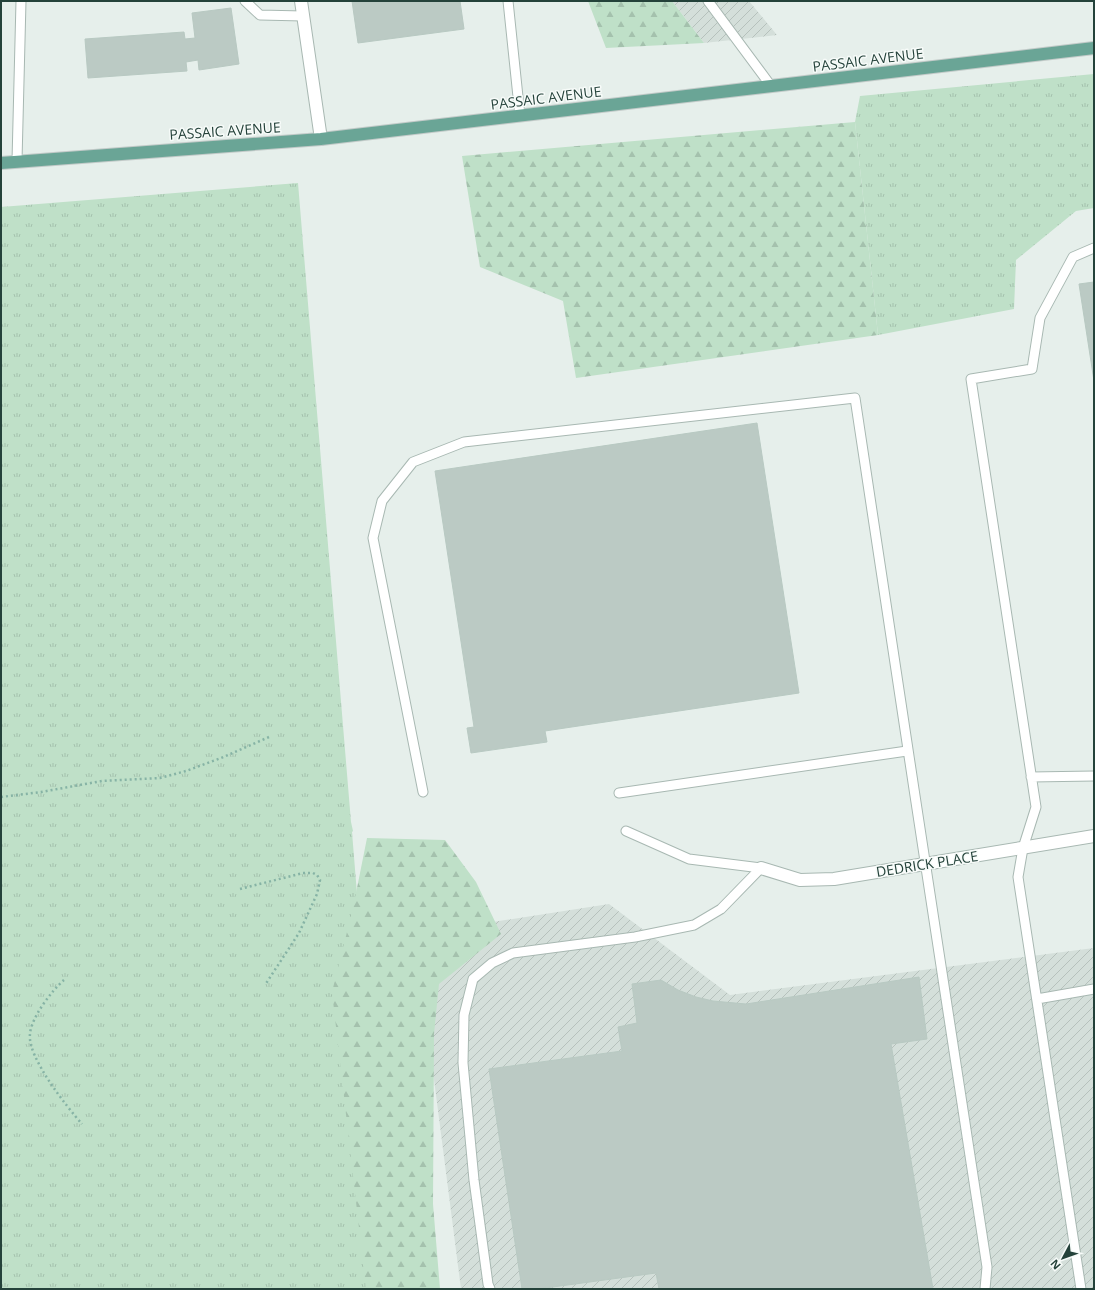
<svg xmlns="http://www.w3.org/2000/svg" width="1095" height="1290" font-family="'Open Sans',sans-serif">
  <style>
    .industrial { fill: url(#industrial-furrows) }
    .grass { fill: url(#grass-tufts) }
    .forest { fill: url(#forest-firs) }
    .building { fill: #bbcac4; stroke: #b8c9c2 }
    .lines { fill: none; stroke-linecap: round; stroke-linejoin: round }
    .service-casing { stroke: #a8b8b2; stroke-width: 11 }
    .minor-casing { stroke: #a8b8b2; stroke-width: 14 }
    .primary-casing { stroke: #c2cac8; stroke-width: 14 }
    .path { stroke: #86b3a5; stroke-width: 2.5; stroke-dasharray: 2 3; stroke-linecap: butt }
    .service { stroke: #fff; stroke-width: 9 }
    .minor { stroke: #fff; stroke-width: 12 }
    .primary { stroke: #6aa596; stroke-width: 12 }
    .labels { text-anchor: middle; stroke-width: 3; stroke-linejoin: round; paint-order: stroke }
    .street-label { font-size: 14px; fill: #24423a; stroke: #f7fbf9 }
  </style>
  <defs>
    <pattern id="industrial-furrows" width="10" height="10" patternUnits="userSpaceOnUse"><rect width="10" height="10" fill="#d4dfda"/><path d="M-1 1l2-2M0 10L10 0M9 11l2-2" fill="none" stroke="#b6c1bc"/></pattern>
    <pattern id="grass-tufts" width="24" height="20" patternUnits="userSpaceOnUse"><rect width="24" height="20" fill="#bfe0c8"/><path d="M3 7l-1-3M5 7V3M7 7l1-3M15 17l-1-3M17 17v-4M19 17l1-3" fill="none" stroke="#a4c1ad"/></pattern>
    <pattern id="forest-firs" width="22" height="20" patternUnits="userSpaceOnUse"><rect width="22" height="20" fill="#bfe0c8"/><path d="M5 1l3.5 6h-7zM16 11l3.5 6h-7z" fill="#a4c1ad"/></pattern>
  </defs>
  <rect width="100%" height="100%" fill="#e6efeb"/>
  <path class="industrial" d="M672,1H749L777,35L704,43Z
    M609,904L730,995L1094,948V1289H461L423,994L448,929Z"/>
  <path class="grass" d="M1094,74V208L1076,211L1016,260L1014,309L878,335L855,122L860,96Z
    M298,183L351,822L353,831L352,832L389,1289H1V207Z"/>
  <path class="forest" d="M588,1H672L704,43L606,48Z
    M855,122L878,335L576,378L563,301L480,267L462,156Z
    M367,838L445,840L476,882L501,934L439,984L434,1034L433,1204L440,1289H366L332,992L353,908Z"/>
  <path class="building" d="M352,1H460L464,29L358,43Z
    M231,8L239,64L199,70L198,60L186,62L187,71L88,78L85,39L184,32L185,39L195,38L192,13Z
    M1094,282V381L1079,284Z
    M757,423L799,693L545,731L547,742L471,753L467,728L474,727L435,471Z
    M919,977L927,1039L891,1044L933,1289H659L656,1273L538,1289H522L489,1069L622,1051L618,1027L637,1023L632,984L661,980L678,990L696,997L713,1001L746,1004Z"/>
  <g class="lines">
    <defs>
      <path id="service" d="M245,1L260,15L303,16
        M508,1L520,116
        M708,1L771,86
        M17,161L21,1
        M1031,777L1094,776
        M423,792L373,538L382,501L413,462L464,442L855,398C898,688 943,977 987,1267L985,1289
        M619,793L907,751
        M626,831L689,859L761,868
        M1037,999L1094,989
        M490,1289L488,1284L474,1180L463,1063L464,1015L473,979L492,963L513,953L635,937L694,925L721,909L761,868
        M1081,1289L1018,877L1023,848L1036,807L971,379L1032,369L1040,318L1073,257L1094,248"/>
      <path id="minor" d="M301,1L321,139
        M761,868L800,880L834,879L1094,836"/>
      <path id="primary" d="M1,163L321,139L1094,48"/>
    </defs>
    <use href="#service" class="service-casing"/>
    <use href="#minor" class="minor-casing"/>
    <use href="#primary" class="primary-casing"/>
    <path class="path" d="M1,797L41,792L102,781L160,778L186,771L221,758L269,737
      M240,889L303,873H313L317,875L320,880L317,894L299,933L265,985
      M64,980C52,990 31,1018 30,1034C27,1057 67,1107 82,1124"/>
    <use href="#service" class="service"/>
    <use href="#minor" class="minor"/>
    <use href="#primary" class="primary"/>
  </g>
  <g class="labels">
    <g class="street-label">
      <text transform="translate(868 60) rotate(-7)" y="5">PASSAIC AVENUE</text>
      <text transform="translate(546 98) rotate(-7)" y="5">PASSAIC AVENUE</text>
      <text transform="translate(225 131) rotate(-4)" y="5">PASSAIC AVENUE</text>
      <text transform="translate(927 864) rotate(-9)" y="5">DEDRICK PLACE</text>
    </g>
  </g>
  <rect width="1095" height="1290" fill="none" stroke="#24423a" stroke-width="4"/>
  <g transform="translate(1063 1258) rotate(229)" stroke="#f7fbf9" stroke-width="3" paint-order="stroke">
  <path d="M0-3L7 15L0 10L-7 15Z" fill="#24423a"/>
  <text y="-6" font-size="11" font-weight="bold" text-anchor="middle" fill="#24423a">N</text>
  </g>
</svg>
